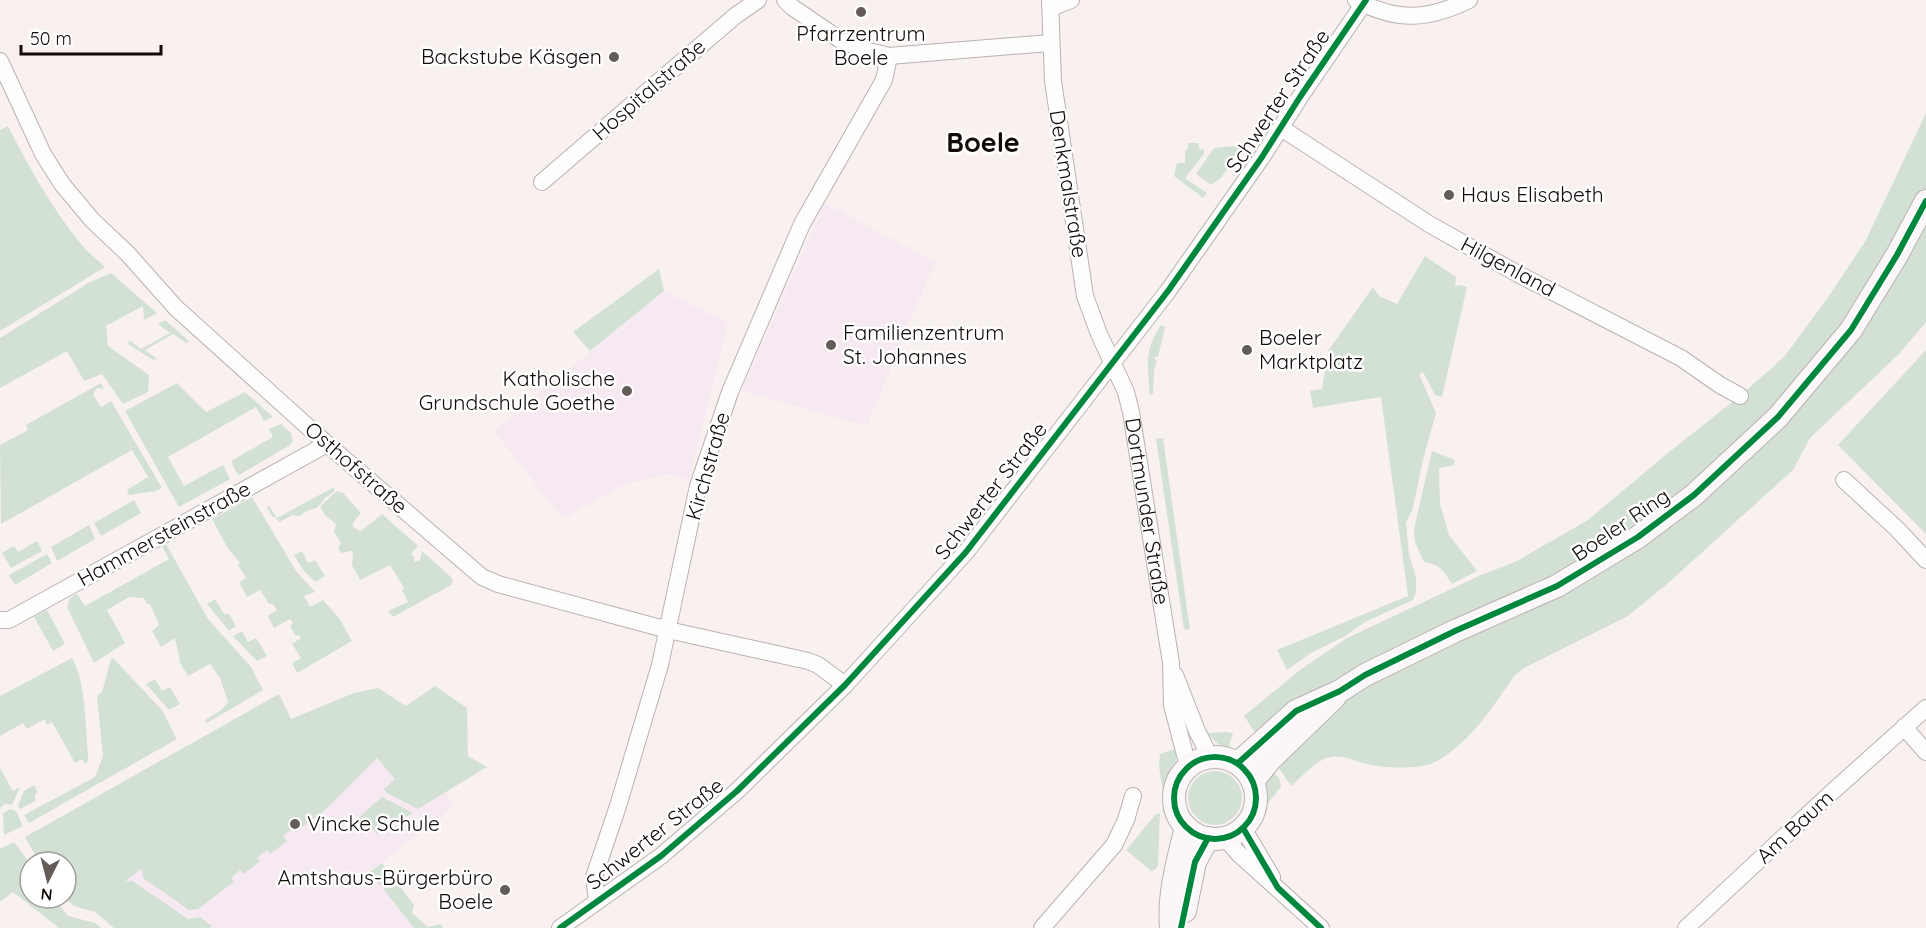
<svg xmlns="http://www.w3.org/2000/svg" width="1926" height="928" font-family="Quicksand,sans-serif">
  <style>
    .education { fill: #f7e9f1 }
    .green { fill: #d3e1d5 }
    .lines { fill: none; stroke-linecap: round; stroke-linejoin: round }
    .minor-casing { stroke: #bab2b0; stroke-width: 18 }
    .secondary-casing { stroke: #bab2b0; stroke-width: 24 }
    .minor { stroke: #fefdfd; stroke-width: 16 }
    .secondary { stroke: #fbf7f8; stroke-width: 22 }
    .cycleway-casing { stroke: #fff; stroke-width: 10 }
    .cycleway { stroke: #00873e; stroke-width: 6 }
    .poi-dot { fill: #635c59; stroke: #fff; stroke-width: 2 }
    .labels { text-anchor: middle; stroke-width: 5; stroke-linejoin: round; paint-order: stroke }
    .poi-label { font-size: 21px; fill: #130b08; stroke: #fff; text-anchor: start }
    .street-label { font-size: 21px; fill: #130b08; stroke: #fff }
    .district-label { font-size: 27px; font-weight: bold; fill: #130b08; stroke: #fff }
  </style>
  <rect width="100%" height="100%" fill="#f8f1f0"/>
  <path class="education" d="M825,204L937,262L926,283L867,426L741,391Z
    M664,291L728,323L689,480L667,474L623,485L563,519L494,431Z
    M357,714L427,758L454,806L371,871L414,928H114L95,912L74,906L65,898Z"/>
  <path class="green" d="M1926,113V322L1899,354L1810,438L1793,470L1666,585L1628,616L1524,668L1515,675C1493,706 1470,744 1435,762C1420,770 1383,768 1367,764C1354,761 1341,753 1327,758C1314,762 1302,777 1291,786L1244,716L1300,670L1347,638L1481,575L1515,562L1588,520L1664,456L1740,396L1784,357L1829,296L1866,240Z
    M8,126C29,167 52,209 81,244C88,253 97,259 105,267L0,331V130Z
    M1188,143H1198L1200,150L1204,149V154L1185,178L1207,193L1203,198L1174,176L1177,163H1185V151L1188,149Z
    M1233,146L1241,150L1221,178L1211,185L1196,174L1214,148Z
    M1425,256L1456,277L1455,286L1460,285L1467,287L1442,397L1435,395L1423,372L1419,374L1436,413L1423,460L1413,508L1406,523L1409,555L1416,577V592L1413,600L1365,622L1345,636L1311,653L1287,670L1277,650L1408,596L1381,397L1313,408L1310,391L1322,389L1328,351L1373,287L1379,296L1397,304Z
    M659,269L664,291L590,351L573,332Z
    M111,273L157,313L144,320L143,306L106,326L108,346L149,375L148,392L123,404L102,374L84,381L67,351L0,388V338L90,282Z
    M165,320L189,341L186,343L173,334L145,350L157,359L153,360L128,344L129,340L141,349L170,333L158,324Z
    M1161,325L1165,327L1158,357H1154L1157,362L1154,369L1153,394L1150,395C1148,365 1143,352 1161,325Z
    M1926,350V534L1838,445Z
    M101,383L104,389L98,388L95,390L93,395L101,407L111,401L162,488L156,491L129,495L127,490L148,477L132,450L1,524L0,445L28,430L26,425Z
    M177,383L206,412L245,392L273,417L264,421L256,407L168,457L184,486L223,465L230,479L179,507L125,411Z
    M281,424L291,433L293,441L290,445L239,475L237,474L231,461L273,437L269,429Z
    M1163,438L1190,630L1184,629L1156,439Z
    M1432,451L1455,460L1454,465L1439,468L1440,504L1449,535L1477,571L1452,584C1443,570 1441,565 1424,562L1415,542L1414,529Z
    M334,487V492L325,498L317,508L309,510L299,516L293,515L279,522L274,516L272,517L267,507L269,506L277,518Z
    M337,491L343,493L361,513L353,523V527L361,531L382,514L418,546L411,554L414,557V562L420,560L422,551L451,577L453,580L451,585L393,617L388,611L408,602L402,590L404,588L390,565L360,580L352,565L353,552L351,551L341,553L338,547L341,543L334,532L336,524L325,515L320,506Z
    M252,497L296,571L315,592L304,596L310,607L323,600L339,618L352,641L297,673L292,663L301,658L292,644L301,638L298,635L296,636L290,626L293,623L290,619L274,628L268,616L277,610L273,604H269L260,590L247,597L239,582L246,578L238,565L240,563L227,547L212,519Z
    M134,500L141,513L101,536L94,523Z
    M89,525L95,539L57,561L51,547Z
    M37,541L42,551L11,568L2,553L14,546L18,552Z
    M166,544L208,619L251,667L263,690L207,723L205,720L221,710L228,702L220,678L210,664L188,676L179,661L180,660L175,638L161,647L152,631L159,625L150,604H147L144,598L129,597L107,610L125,643L94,663L68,609C67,601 70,597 77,594L85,606L169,559L162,546Z
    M302,551L308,563L315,560L325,576L315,582L303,570L294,555Z
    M47,554L52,563L15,585L9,575Z
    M215,599L224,614H229L236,626L229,631L207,604Z
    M47,610L65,644L53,651L34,617Z
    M242,631L248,642L256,638L267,656L257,661L233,636Z
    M72,658C86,682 85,725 88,753V761L85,764L82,759L75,763L52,722L47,725L45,719L27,729L23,723L0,736V696Z
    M113,658L162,710L177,739L29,823L24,815L95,777L103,756L97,696L102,692L111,659Z
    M155,679L162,691L170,687L180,704L169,710L146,684Z
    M435,686L467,708L468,756L487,767L418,809L387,793L384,789L395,779L377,758L316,819L314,818L296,832L293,828L283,836L287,841L270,854L267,850L257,858L260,861L244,874L240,870L231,878L234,882L198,909L189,910L143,878L142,869L126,880L128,882L131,880L188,919L200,917L212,926L209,928H114L95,912L74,906L65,898L66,862H39L25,837L279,694L291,719L354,693L378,688L406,706Z
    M1226,732L1233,733L1228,749L1218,744L1207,733Z
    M1177,748L1176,761L1166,791L1163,792L1159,766L1160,754Z
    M0,768L13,791L20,787L12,805L5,804L0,808Z
    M1269,770L1279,778L1281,787L1263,809L1264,784Z
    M1188 798a27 27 0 1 1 54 0a27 27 0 1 1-54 0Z
    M34,785L38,792L35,795V801L20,809L18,806L24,791Z
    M382,797L413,813L377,834L373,829L365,833L356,820Z
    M10,809L16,811L23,826L4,835L3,813Z
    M1160,813L1158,865L1156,869L1151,871L1127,851V849L1155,815Z
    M14,842L30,863V898H54L68,916L95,923L101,928H59L13,892L0,902V849Z
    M382,863L414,905L412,913L428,927L441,924L443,928H414L370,872Z"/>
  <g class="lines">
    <defs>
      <g id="minor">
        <path d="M785,0L792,7L839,39L861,49L889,56L1050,43"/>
        <path id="s1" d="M1050,0L1053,81L1085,296L1099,334L1126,392L1131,412L1171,663L1172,705L1188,766"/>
        <path d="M1356,0C1397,22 1428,20 1469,0"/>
        <path d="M1051,8L1071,0"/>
        <path d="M0,61L43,154L62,184L92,220L127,253L176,308L327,444L482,577L498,584L668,630L808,661L818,665L845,685"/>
        <path d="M1281,128L1429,224L1518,274L1681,358L1720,385L1740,396"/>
        <path d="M542,182L735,16L758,0"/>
        <path d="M1844,480L1897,529L1926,560"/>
        <path d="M0,620H9L327,444"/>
        <path d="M1175,675L1197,731L1210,757"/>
        <path d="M1904,727L1926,752"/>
        <path d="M1243,828L1272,877"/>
        <path d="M1225,838L1239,854L1321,928"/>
        <path d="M597,900L594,877L618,806L660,665L698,486L730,392L802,224L884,80L889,56"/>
        <path d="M560,928L661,856L737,791L845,685L966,552L1168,291L1262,157L1300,97L1366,0"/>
        <path d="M1042,928L1114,845L1126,820L1133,796"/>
        <path d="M1686,928L1831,793L1926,708"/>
      </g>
      <path id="secondary" d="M1174 798a41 41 0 1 1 82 0a41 41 0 1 1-82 0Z
        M1238,763L1296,711L1340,691L1365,675L1455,631L1557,586L1638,537L1694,495L1778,417L1851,330L1897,255L1926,201
        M1253,781L1271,759L1335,697
        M1185,911L1195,862L1208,838
        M1171,928C1168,894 1178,860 1186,827"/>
    </defs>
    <use href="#minor" class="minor-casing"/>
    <use href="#secondary" class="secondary-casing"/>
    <use href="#minor" class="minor"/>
    <use href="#secondary" class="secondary"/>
    <defs>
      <path id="cycleway" d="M1174 798a41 41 0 1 1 82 0a41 41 0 1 1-82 0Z
        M1238,763L1296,711L1340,691L1365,675L1455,631L1557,586L1638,537L1694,495L1778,417L1851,330L1897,255L1926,201
        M1243,828L1278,888L1321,928
        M560,928L661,856L737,791L845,685L966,552L1168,291L1262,157L1300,97L1366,0
        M1181,928L1195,862L1208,838"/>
    </defs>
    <use href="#cycleway" class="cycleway-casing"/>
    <use href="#cycleway" class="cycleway"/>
  </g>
  <g class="poi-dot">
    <circle cx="861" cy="12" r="6"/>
    <circle cx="614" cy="57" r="6"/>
    <circle cx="1449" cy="195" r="6"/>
    <circle cx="831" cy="345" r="6"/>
    <circle cx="1247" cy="350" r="6"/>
    <circle cx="627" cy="391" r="6"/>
    <circle cx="295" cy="824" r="6"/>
    <circle cx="505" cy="890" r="6"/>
  </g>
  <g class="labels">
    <g class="poi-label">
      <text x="861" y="41" text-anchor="middle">Pfarrzentrum<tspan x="861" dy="24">Boele</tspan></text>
      <text x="602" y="64" text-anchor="end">Backstube Käsgen</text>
      <text x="1461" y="202">Haus Elisabeth</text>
      <text x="843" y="340">Familienzentrum<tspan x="843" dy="24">St. Johannes</tspan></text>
      <text x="1259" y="345">Boeler<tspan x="1259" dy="24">Marktplatz</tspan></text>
      <text x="615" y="386" text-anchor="end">Katholische<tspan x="615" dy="24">Grundschule Goethe</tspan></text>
      <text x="307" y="831">Vincke Schule</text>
      <text x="493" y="885" text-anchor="end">Amtshaus-Bürgerbüro<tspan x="493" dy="24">Boele</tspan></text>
    </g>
    <g class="street-label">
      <text transform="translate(649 90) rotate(-41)" y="7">Hospitalstraße</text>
      <text transform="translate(1278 101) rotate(-56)" y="7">Schwerter Straße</text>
      <text transform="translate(1068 184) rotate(81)" y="7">Denkmalstraße</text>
      <text transform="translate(1508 267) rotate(28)" y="7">Hilgenland</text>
      <text transform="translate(708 466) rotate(-74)" y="7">Kirchstraße</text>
      <text transform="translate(356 468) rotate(41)" y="7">Osthofstraße</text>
      <text transform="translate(991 491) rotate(-52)" y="7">Schwerter Straße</text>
      <text dy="7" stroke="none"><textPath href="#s1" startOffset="524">Dortmunder Straße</textPath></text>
      <text transform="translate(1621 525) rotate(-34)" y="7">Boeler Ring</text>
      <text transform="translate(164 534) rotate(-29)" y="7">Hammersteinstraße</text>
      <text transform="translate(1795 827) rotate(-43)" y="7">Am Baum</text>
      <text transform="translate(655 834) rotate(-38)" y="7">Schwerter Straße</text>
    </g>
    <g class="district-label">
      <text x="983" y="152">Boele</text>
    </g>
  </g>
  <g transform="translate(48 880) rotate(186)"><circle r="28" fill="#ffffff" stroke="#a19d9c" stroke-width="1.5"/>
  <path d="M0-4.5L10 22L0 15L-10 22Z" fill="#635c59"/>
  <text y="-9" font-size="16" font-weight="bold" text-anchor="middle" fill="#130b08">N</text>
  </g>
  <path d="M21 45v9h140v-9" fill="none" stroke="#130b08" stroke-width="3"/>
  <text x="30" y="45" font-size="18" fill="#130b08" stroke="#ffffff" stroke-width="4.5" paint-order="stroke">50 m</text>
</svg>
